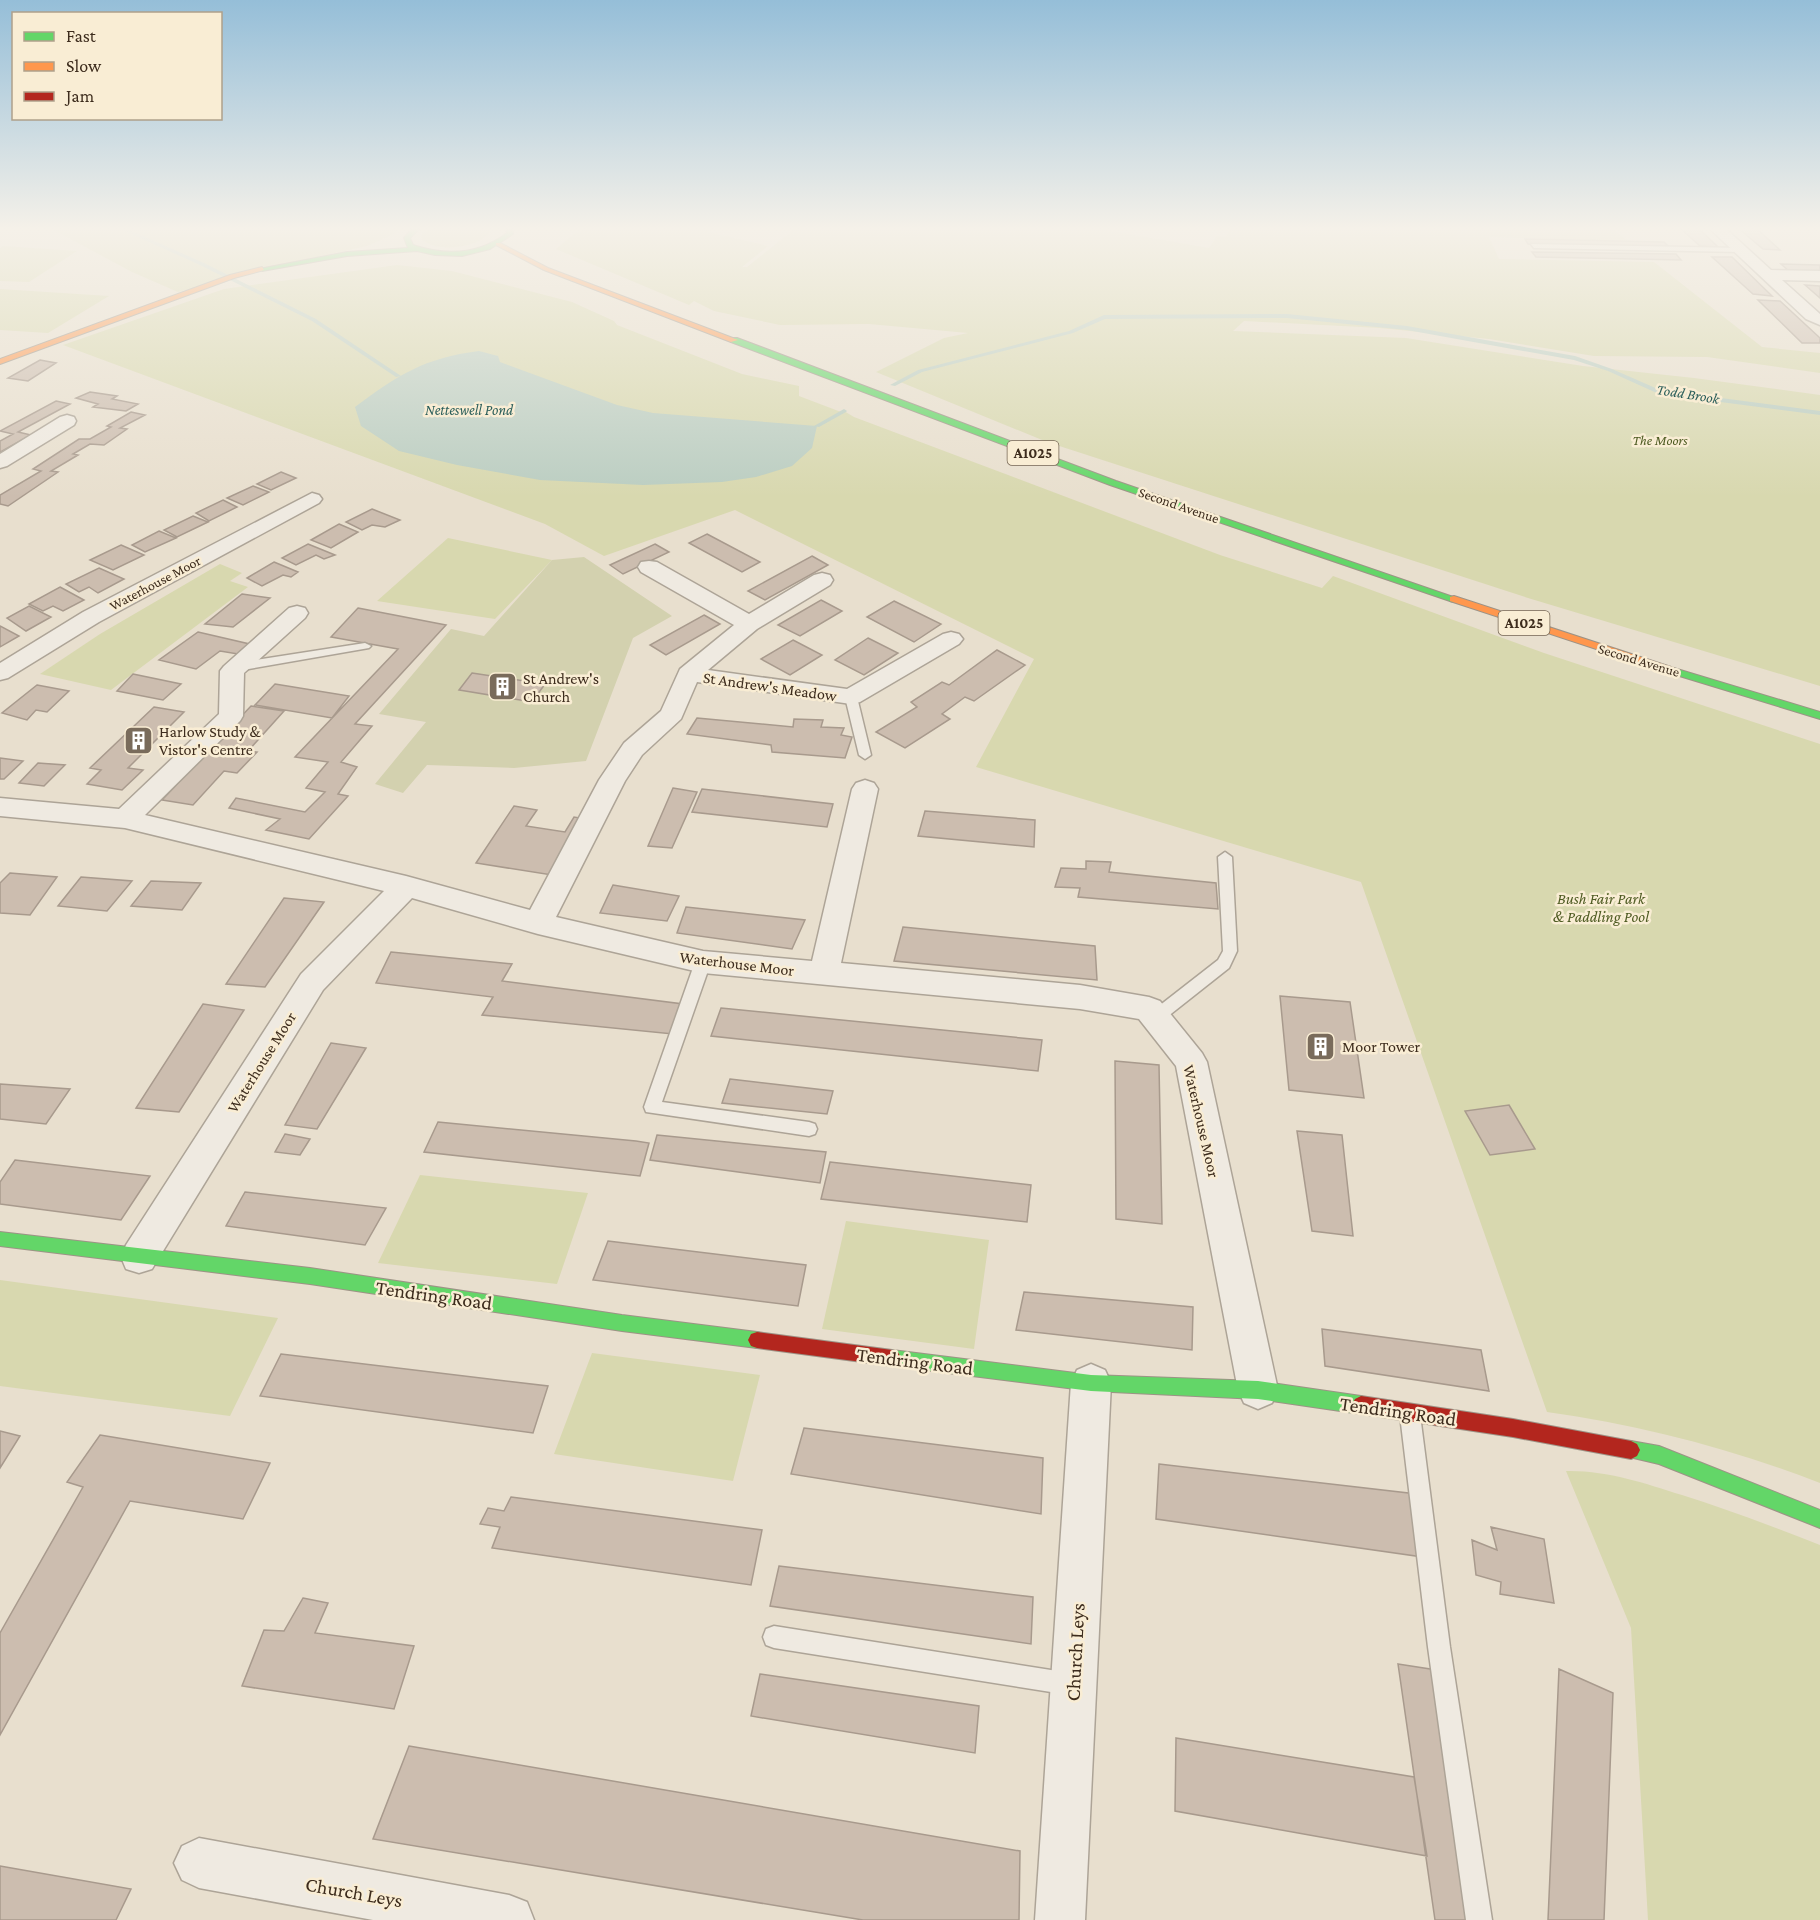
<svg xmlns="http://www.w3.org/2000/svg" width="1820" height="1920" font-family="'Crimson Pro',serif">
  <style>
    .green { fill: #d8d8af }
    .cemetery { fill: #d3d1af }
    .water { fill: #bacdc1 }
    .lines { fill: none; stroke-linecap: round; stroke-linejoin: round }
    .stream { fill: #bacdc1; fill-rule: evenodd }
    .building { fill: #ccbdaf; stroke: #a89a8d; stroke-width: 1.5 }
    .lane-casing { stroke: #ada497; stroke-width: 3 }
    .street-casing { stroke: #ada497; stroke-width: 3 }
    .fast-casing { stroke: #9d9386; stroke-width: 2 }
    .slow-casing { stroke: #9d9386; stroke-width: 2 }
    .jam-casing { stroke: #9d9386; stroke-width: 2 }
    .lane { fill: #efeae1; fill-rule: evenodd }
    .street { fill: #efeae1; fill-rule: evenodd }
    .fast { fill: #63d668; fill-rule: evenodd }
    .slow { fill: #ff974d; fill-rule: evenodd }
    .jam { fill: #b3261e; fill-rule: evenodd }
    .labels { text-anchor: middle; stroke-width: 5; stroke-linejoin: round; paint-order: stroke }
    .far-park-label { font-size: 14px; font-style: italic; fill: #4e5b22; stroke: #f9edd4 }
    .far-street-label { font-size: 14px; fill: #3d2c1d; stroke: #f9edd4 }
    .far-water-label { font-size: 15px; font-style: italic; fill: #2b5e5a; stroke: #f9edd4 }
    .shield { fill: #f9edd4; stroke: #756654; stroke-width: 1.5 }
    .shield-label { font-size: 15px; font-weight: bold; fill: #3d2c1d }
    .poi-label { font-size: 16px; fill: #3d2c1d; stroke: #f9edd4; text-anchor: start }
    .street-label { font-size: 16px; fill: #3d2c1d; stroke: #f9edd4 }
    .park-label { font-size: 16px; font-style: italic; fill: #4e5b22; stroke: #f9edd4 }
    .near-street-label { font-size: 20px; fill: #3d2c1d; stroke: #f9edd4 }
  </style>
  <rect width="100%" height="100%" fill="#e8dfce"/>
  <path class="green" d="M50,228H399L394,234L367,246L294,262L178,292L132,272Z
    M431,228H489L490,232C479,248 434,254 421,238L422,234Z
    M586,228H718L708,232L768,246L742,267H747L796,228H1094L1209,248L1217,236L1226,237L1230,228L1614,230L1628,241L1489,237L1499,259L1654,262L1762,347L1820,353V373L1707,357L1594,356L1489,339L1380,328L1244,321L1233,331L1406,338L1583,366L1694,378L1820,395V686L1528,598L1047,442L876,372L944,338L968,333L869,324L780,325L714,311L694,301L689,305L556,249L574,234Z
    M3,246L77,251L29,282L0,281V248Z
    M397,265L452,271L572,302L614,321L617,325L742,374L799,386V396L841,412L844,411L854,417L1220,555L1322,588L1333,576L1544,653L1820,744V1483C1732,1449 1641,1425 1547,1412L1361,882L976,767L1034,659L735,510L604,556L545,524L63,345L224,289Z
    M0,289L109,296L48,333L0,330Z
    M448,538L552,560L495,619L377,601Z
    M220,564L242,573L230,581L248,587L111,690L40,674L100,634Z
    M420,1175L588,1193L557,1284L378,1263Z
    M846,1221L989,1240L974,1349L822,1329Z
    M0,1280L278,1318L230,1416L0,1386Z
    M592,1353L760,1375L733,1481L554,1454Z
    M1566,1471C1606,1470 1644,1483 1682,1495C1729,1510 1774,1527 1820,1545V1920H1648L1631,1628Z"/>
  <path class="cemetery" d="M584,557L672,616L633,638L586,761L514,768L427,765L403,793L375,784L426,722L379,714L451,629L484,636L552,560Z"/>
  <path class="water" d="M479,351L498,356L500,362L617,405L653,413L817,426L812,448L792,466L756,477L722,482L643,485L540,480L457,465L399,451L361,426L355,407C398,375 424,358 479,351Z"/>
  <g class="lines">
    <path class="stream" d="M118,228H125L204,263L316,319L401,376L396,377L312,321L200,265Z
      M1287,314L1407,326L1575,356L1612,369L1660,390L1820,411V415L1659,394L1608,371L1574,360L1407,330L1287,318L1105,319L1073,333L922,372L895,386L890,385L918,370L1069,331L1104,315Z
      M844,409L847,411L846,412L819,427L814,426Z"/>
  </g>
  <path class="building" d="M1680,228H1698L1718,247L1700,246Z
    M1738,228H1756L1780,250L1763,249Z
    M1525,239L1664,242L1669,247L1528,244Z
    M1532,252L1676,254L1681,260L1536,257Z
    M1712,257H1732L1772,296L1753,294Z
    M1781,264L1820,265V272L1789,271Z
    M1805,285L1820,286V298Z
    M1758,300L1780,301L1820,338V343H1802Z
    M40,360L56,363L28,381L8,378Z
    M90,392L117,396L112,399L138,404L126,411L93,407L98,404L76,398Z
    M56,401L70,404L18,432L31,435L0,452V441L13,434L0,431Z
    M131,412L145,415L120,428L127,429L104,445L90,444L73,454L78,455L51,471L58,472L8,506L0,504V495L41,471L33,469L79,439H90L111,427L107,426Z
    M281,472L296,478L271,490L257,484Z
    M253,486L269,492L243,505L227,498Z
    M223,500L237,507L209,521L196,513Z
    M372,509L400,520L385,527L372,525L362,530L346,522Z
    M193,516L208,522L177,537L164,530Z
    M339,524L358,532L331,548L311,540Z
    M159,531L176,538L145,552L132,545Z
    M707,534L760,562L742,572L689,543Z
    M308,544L335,555L324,559L316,555L296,565L282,558Z
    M655,544L669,552L623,574L610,565Z
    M121,545L144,555L113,570L90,560Z
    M812,556L828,565L765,600L748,591Z
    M274,562L298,572L291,577L283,575L262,586L247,578Z
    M99,568L124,579L98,593L89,587L79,592L66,584Z
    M60,587L84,600L63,611L53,606L43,611L29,604Z
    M242,594L270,598L233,627L205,624Z
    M821,600L842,611L800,636L778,625Z
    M894,601L941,624L914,642L867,617Z
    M29,606L51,617L26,631L7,618Z
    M358,608L446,625L355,724L372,726L341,762L357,767L338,794L348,796L309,839L266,830L280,819L229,808L236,798L305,812L325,792L306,788L328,762L295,757L398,649L331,637Z
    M704,615L720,624L666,655L650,645Z
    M0,626L19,636L0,647Z
    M198,632L254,645L244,655L220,651L196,669L159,660Z
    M868,638L898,653L864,675L835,660Z
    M793,640L822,655L790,675L761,659Z
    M997,650L1025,665L974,701L965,697L942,714L950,719L905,748L876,732L917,707L911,702L942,682L949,685Z
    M472,673L545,684L532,702L459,690Z
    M133,674L181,684L163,700L117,691Z
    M275,684L349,696L332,718L255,705Z
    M37,685L69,691L47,712L36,710L27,720L2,713Z
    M251,706L284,711L248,751L257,752L237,773L224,771L193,805L162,800Z
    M154,707L184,712L128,768L143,770L122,790L87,784L101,770L90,768Z
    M697,718L793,727L794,719L823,720L821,727L844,728L841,735L852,737L845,758L772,752L771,745L687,734Z
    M0,758L23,761L4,779H0Z
    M38,763L65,765L44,786L19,783Z
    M673,788L697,792L672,848L648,846Z
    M702,789L833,804L827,827L692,812Z
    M514,806L537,810L526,826L565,832L574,817L586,819L552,875L476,863Z
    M925,811L1035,820L1034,847L918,836Z
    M1086,861L1111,862L1109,872L1216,883L1218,909L1078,897L1080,888L1055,887L1061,868L1086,869Z
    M10,873L57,877L30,915L0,913V883Z
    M81,877L132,881L107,911L58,906Z
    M151,881L201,883L182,910L131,906Z
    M613,885L679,896L667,921L600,913Z
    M284,898L324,902L265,987L226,984Z
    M686,907L805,920L792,949L677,933Z
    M903,927L1095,946L1097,980L894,961Z
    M391,952L512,964L502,981L683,1004L673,1034L482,1015L493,997L376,983Z
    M1280,996L1350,1002L1364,1098L1289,1090Z
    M203,1004L244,1010L179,1112L136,1108Z
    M721,1008L1042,1040L1038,1071L711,1036Z
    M331,1043L366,1048L317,1129L285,1125Z
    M1115,1061L1159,1065L1162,1224L1116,1219Z
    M730,1079L833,1091L827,1114L722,1103Z
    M0,1084L70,1089L46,1124L0,1119Z
    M1509,1105L1535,1149L1490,1155L1465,1111Z
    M438,1122L636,1141L649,1143L640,1176L424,1152Z
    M1297,1131L1342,1135L1353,1236L1312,1231Z
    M285,1134L310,1139L300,1155L275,1152Z
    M657,1135L826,1152L820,1183L650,1160Z
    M15,1160L150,1176L121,1220L0,1204V1182Z
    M830,1162L1031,1185L1027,1222L821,1199Z
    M245,1192L386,1208L365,1245L226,1226Z
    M608,1241L806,1265L798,1306L593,1280Z
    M1024,1292L1193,1307L1192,1350L1016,1330Z
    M1322,1329L1481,1350L1489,1391L1325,1366Z
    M281,1354L548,1386L533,1433L260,1396Z
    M804,1428L1043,1458L1041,1514L791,1474Z
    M0,1431L20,1436L0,1468Z
    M100,1435L270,1463L243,1519L130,1501L0,1735V1633L83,1487L67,1482Z
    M1159,1464L1417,1494L1430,1558L1156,1519Z
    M511,1497L762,1530L751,1585L492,1548L500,1527L480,1524L488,1508L504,1511Z
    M1491,1527L1544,1539L1554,1603L1500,1594L1501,1582L1476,1575L1472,1540L1497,1550Z
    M779,1566L1033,1597L1031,1644L770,1606Z
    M303,1598L328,1603L315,1633L414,1646L394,1709L242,1686L264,1630L284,1631Z
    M1398,1664L1443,1671L1479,1920H1435Z
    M1559,1669L1613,1693L1604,1920H1548Z
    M760,1674L979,1706L975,1753L751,1716Z
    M1176,1738L1414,1777L1427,1856L1175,1811Z
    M409,1746L1020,1851L1019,1920H863L373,1839Z
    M0,1866L131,1889L116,1920H0Z"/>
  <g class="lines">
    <defs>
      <path id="lane" d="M1531,244L1740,248L1744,250L1740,252L1534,248Z
        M365,643L371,646L369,648L237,671L231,667L237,663Z
        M851,693L857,697L871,755L865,759L859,755L845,697Z
        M1225,852L1232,857L1237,951L1229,968L1162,1021H1150L1148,1017L1150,1013L1218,960L1223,951L1218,857Z
        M703,956L708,958L711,962L662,1102L809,1122L815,1124L817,1129L815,1134L809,1136L646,1112L644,1107L695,962L698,958Z
        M1410,1405L1417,1408L1420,1415L1450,1647L1492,1920H1466L1428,1647L1400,1415L1403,1408Z
        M774,1626L1070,1673L1078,1676L1081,1684L1078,1692L1070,1695L774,1648L766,1645L763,1637L766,1629Z"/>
      <path id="street" d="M1709,228H1725L1771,270L1820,271V281L1782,280L1820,314V325L1806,319Z
        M67,415L74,417L76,421L74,425L7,466L0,468V454L60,417Z
        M312,493L319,495L322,499L319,503L99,622L8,678L0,680V663L83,612Z
        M649,561L657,562L749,614L814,575L822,573L830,575L833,580L830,585L757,629L708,670L847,689L943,634L951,632L959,634L963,639L959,644L860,702L851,704L697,682L681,719L642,755L625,781L556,917L703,951L812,961L852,789L856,783L865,780L874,783L878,789L841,963L1080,985L1149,997L1160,1001L1202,1053L1207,1062L1278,1390L1272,1403L1258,1409L1244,1403L1238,1390L1176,1066L1139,1019L1080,1009L703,973L538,934L412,898L323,990L152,1269L139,1273L126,1269L121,1257L126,1245L301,974L384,891L125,828L0,816V798L119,809L219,714L220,671L224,666L289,608L297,606L305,608L308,613L305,618L244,673L243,716L240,721L145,815L406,876L530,910L599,780L624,743L661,711L680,669L734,625L641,572L638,567L641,562Z
        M1091,1364L1105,1370L1111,1383L1085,1920H1035L1071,1383L1077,1370Z
        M199,1838L509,1895L527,1902L534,1920H373L199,1888L182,1880L174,1863L182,1846Z"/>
      <path id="fast" d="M413,228H420L410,238L413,245C446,256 478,255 507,233L506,228H512L513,234L490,249L462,256L435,255L417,251L347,256L262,271L259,269L347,252L408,248L404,238Z
        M731,338H737L1116,481L1459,599L1454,602L1450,601L1110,485L731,342Z
        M1667,666L1820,712V719L1663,671L1662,669Z
        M0,1232L310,1268L622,1315L757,1332L763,1334L766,1340L763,1346L757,1348L622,1331L310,1284L0,1246Z
        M892,1350L1091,1375L1258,1381L1361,1396L1367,1399L1370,1405L1367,1411L1361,1414L1258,1399L1091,1391L892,1366L886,1364L883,1358L886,1352Z
        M1631,1441L1659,1446L1820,1510V1528L1659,1464L1625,1456L1622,1450L1625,1444Z"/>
      <path id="slow" d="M496,243H500L548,268L738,340L731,342L544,270L496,245Z
        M262,267L264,270L234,278L0,364V359L230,275Z
        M1454,596L1671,667L1672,669L1671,671H1663L1450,601V597Z"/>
      <path id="jam" d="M757,1332L892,1350L898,1352L901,1358L898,1364L892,1366L757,1348L751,1346L748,1340L751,1334Z
        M1361,1396L1513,1419L1631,1441L1637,1444L1640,1450L1637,1456L1631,1459L1513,1437L1361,1414L1355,1411L1352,1405L1355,1399Z"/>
    </defs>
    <use href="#lane" class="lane-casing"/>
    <use href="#street" class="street-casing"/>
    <use href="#fast" class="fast-casing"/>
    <use href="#slow" class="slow-casing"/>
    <use href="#jam" class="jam-casing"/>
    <use href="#lane" class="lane"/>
    <use href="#street" class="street"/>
    <use href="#fast" class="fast"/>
    <use href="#slow" class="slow"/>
    <use href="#jam" class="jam"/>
  </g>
  <linearGradient id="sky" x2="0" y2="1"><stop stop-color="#95bed8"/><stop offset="0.46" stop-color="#f5f1e9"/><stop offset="1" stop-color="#f5f1e9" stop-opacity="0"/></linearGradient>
  <rect width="1820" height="497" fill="url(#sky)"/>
  <defs>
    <symbol id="building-square" viewBox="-11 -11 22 22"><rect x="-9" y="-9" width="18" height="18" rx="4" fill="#796b5b" stroke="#f9edd4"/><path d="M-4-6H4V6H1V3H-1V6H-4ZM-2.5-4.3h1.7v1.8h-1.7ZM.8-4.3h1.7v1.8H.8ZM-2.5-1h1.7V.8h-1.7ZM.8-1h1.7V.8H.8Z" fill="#fff"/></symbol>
  </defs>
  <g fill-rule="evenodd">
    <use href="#building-square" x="486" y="670" width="33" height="33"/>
    <use href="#building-square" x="122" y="724" width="33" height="33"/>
    <use href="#building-square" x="1304" y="1030" width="33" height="33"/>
  </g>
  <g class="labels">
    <g class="far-park-label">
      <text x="1660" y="445">The Moors</text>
    </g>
    <g class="far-street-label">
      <text transform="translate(1179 505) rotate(19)" y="5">Second Avenue</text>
      <text transform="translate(155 583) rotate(-28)" y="5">Waterhouse Moor</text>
      <text transform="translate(1639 660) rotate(17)" y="5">Second Avenue</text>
    </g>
    <g class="far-water-label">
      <text transform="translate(1688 394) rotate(9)" y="5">Todd Brook</text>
      <text x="469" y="415">Netteswell Pond</text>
    </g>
    <g class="shield">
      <rect x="1007.5" y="441" width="51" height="24" rx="4.5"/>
      <rect x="1498.5" y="611" width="51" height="24" rx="4.5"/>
    </g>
    <g class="shield-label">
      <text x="1033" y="458">A1025</text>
      <text x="1524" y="628">A1025</text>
    </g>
    <g class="poi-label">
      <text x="523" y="684">St Andrew's<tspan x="523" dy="18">Church</tspan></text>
      <text x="159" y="737">Harlow Study &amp;<tspan x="159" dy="18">Vistor's Centre</tspan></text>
      <text x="1342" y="1052">Moor Tower</text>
    </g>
    <g class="street-label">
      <text transform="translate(770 686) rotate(8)" y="6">St Andrew's Meadow</text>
      <text transform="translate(737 963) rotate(7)" y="6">Waterhouse Moor</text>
      <text transform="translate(261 1062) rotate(-58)" y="6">Waterhouse Moor</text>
      <text transform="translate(1202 1121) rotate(77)" y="6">Waterhouse Moor</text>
    </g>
    <g class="park-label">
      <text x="1601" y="904">Bush Fair Park<tspan x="1601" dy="18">&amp; Paddling Pool</tspan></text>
    </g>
    <g class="near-street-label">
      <text transform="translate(434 1295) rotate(8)" y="7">Tendring Road</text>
      <text transform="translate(915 1361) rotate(7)" y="7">Tendring Road</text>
      <text transform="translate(1398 1411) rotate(8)" y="7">Tendring Road</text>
      <text transform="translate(1075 1652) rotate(-87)" y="7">Church Leys</text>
      <text transform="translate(354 1892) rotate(10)" y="7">Church Leys</text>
    </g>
  </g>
  <rect x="12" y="12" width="210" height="108" fill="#f9edd4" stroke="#aea08b" stroke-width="1.5"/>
  <rect x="24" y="32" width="30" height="9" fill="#63d668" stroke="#aea08b" stroke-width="1.5"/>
  <text x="66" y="42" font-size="18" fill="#3d2c1d">Fast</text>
  <rect x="24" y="62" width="30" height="9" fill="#ff974d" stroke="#aea08b" stroke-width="1.5"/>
  <text x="66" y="72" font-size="18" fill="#3d2c1d">Slow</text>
  <rect x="24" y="92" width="30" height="9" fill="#b3261e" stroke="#aea08b" stroke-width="1.5"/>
  <text x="66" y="102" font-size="18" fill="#3d2c1d">Jam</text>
</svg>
